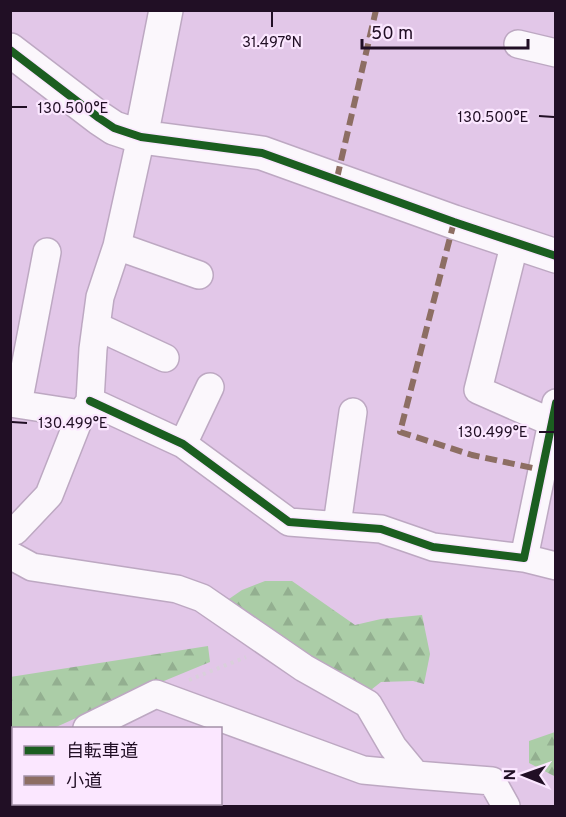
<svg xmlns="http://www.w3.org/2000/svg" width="566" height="817" font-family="Overpass,'Noto Sans JP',sans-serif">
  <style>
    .forest { fill: url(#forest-firs) }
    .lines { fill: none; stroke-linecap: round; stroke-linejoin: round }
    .minor-casing { stroke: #bda8c2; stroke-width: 30 }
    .tertiary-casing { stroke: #bda8c2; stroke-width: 36 }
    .path { stroke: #d9d0db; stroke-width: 4; stroke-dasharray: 3 4.5; stroke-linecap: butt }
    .minor { stroke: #fbf7fc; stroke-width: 27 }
    .tertiary { stroke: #fbf7fc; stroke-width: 33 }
    .quiet { stroke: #8d6e63; stroke-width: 6; stroke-dasharray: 12 6; stroke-linecap: butt }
    .cycleway-casing { stroke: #fbe7ff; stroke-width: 11 }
    .cycleway { stroke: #1b5e20; stroke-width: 8 }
    .ticks { fill: none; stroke: #210f25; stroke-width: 2 }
    .ticks-label { font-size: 15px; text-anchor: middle; fill: #210f25; stroke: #fbe7ff; stroke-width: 4.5; stroke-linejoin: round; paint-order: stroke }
  </style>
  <defs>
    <pattern id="forest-firs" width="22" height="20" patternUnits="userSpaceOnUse" patternTransform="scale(1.5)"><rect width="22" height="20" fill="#abcda7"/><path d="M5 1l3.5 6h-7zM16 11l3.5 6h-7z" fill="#93af90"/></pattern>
  </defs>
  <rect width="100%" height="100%" fill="#e2c7e8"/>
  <path class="forest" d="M265,581H292L355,625L381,619L422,615L430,654L424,684L413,681L381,682L357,701L226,601L242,590Z
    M208,646L210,662L96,709L54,728H14L13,747L11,748L10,677Z
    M555,732H556L555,778L554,776L529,763V741Z"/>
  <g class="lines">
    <defs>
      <path id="minor" d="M518,44L556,53
        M515,242L478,390L551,422
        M117,246L199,275
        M96,326L165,358
        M90,401L183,444L289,522L381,529L433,547L524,558L556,403
        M10,403L81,414
        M18,404L47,252
        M183,444L210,387
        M337,525L353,412
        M10,532L15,531L49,495L81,414L90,401L93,349L100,297L117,246L141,137
        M10,555L32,567L177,589L202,598L304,668L368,704L393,747L416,775L492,781L506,806
        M524,558L556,566
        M87,728L156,694L363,770L416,775
        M10,766L14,765
        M114,804L122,806"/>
      <path id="tertiary" d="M10,50L99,118L114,128L141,137L262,153L454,222L556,256
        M141,137L166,10"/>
    </defs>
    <use href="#minor" class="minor-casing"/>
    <use href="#tertiary" class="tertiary-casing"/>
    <path class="path" d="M189,680L246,657"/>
    <use href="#minor" class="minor"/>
    <use href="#tertiary" class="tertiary"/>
    <path class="quiet" d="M337,178L376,10
      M454,222L400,432L472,455L542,470"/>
    <defs>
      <path id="cycleway" d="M10,50L99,118L114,128L141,137L262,153L454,222L556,256
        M90,401L183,444L289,522L381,529L433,547L524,558L556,403"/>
    </defs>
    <use href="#cycleway" class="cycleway-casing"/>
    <use href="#cycleway" class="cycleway"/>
  </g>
  <path class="ticks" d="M272,27V12M12,107H27M539,116L554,117M12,422L27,423M539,432H554"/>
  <g class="ticks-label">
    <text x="272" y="47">31.497°N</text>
    <text x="73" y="113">130.500°E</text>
    <text x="493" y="122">130.500°E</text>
    <text x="73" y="428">130.499°E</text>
    <text x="493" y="437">130.499°E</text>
  </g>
  <rect width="566" height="817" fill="none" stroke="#210f25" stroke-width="24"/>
  <rect x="12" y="727" width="210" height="78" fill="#fbe7ff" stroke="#a491a8" stroke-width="1.5"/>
  <rect x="24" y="746" width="30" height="9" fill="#1b5e20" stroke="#a491a8" stroke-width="1.5"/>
  <text x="66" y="757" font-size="18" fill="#210f25">自転車道</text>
  <rect x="24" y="776" width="30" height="9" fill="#8d6e63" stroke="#a491a8" stroke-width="1.5"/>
  <text x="66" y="787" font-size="18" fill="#210f25">小道</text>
  <g transform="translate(524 775) rotate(271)" stroke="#fbe7ff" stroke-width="4.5" paint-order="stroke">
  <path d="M0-4.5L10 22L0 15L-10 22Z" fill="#210f25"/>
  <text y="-9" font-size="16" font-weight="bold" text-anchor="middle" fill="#210f25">N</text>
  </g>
  <path d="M362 39v9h166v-9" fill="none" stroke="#210f25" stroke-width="3"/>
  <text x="371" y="39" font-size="18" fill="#210f25" stroke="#fbe7ff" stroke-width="4.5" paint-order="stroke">50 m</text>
</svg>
